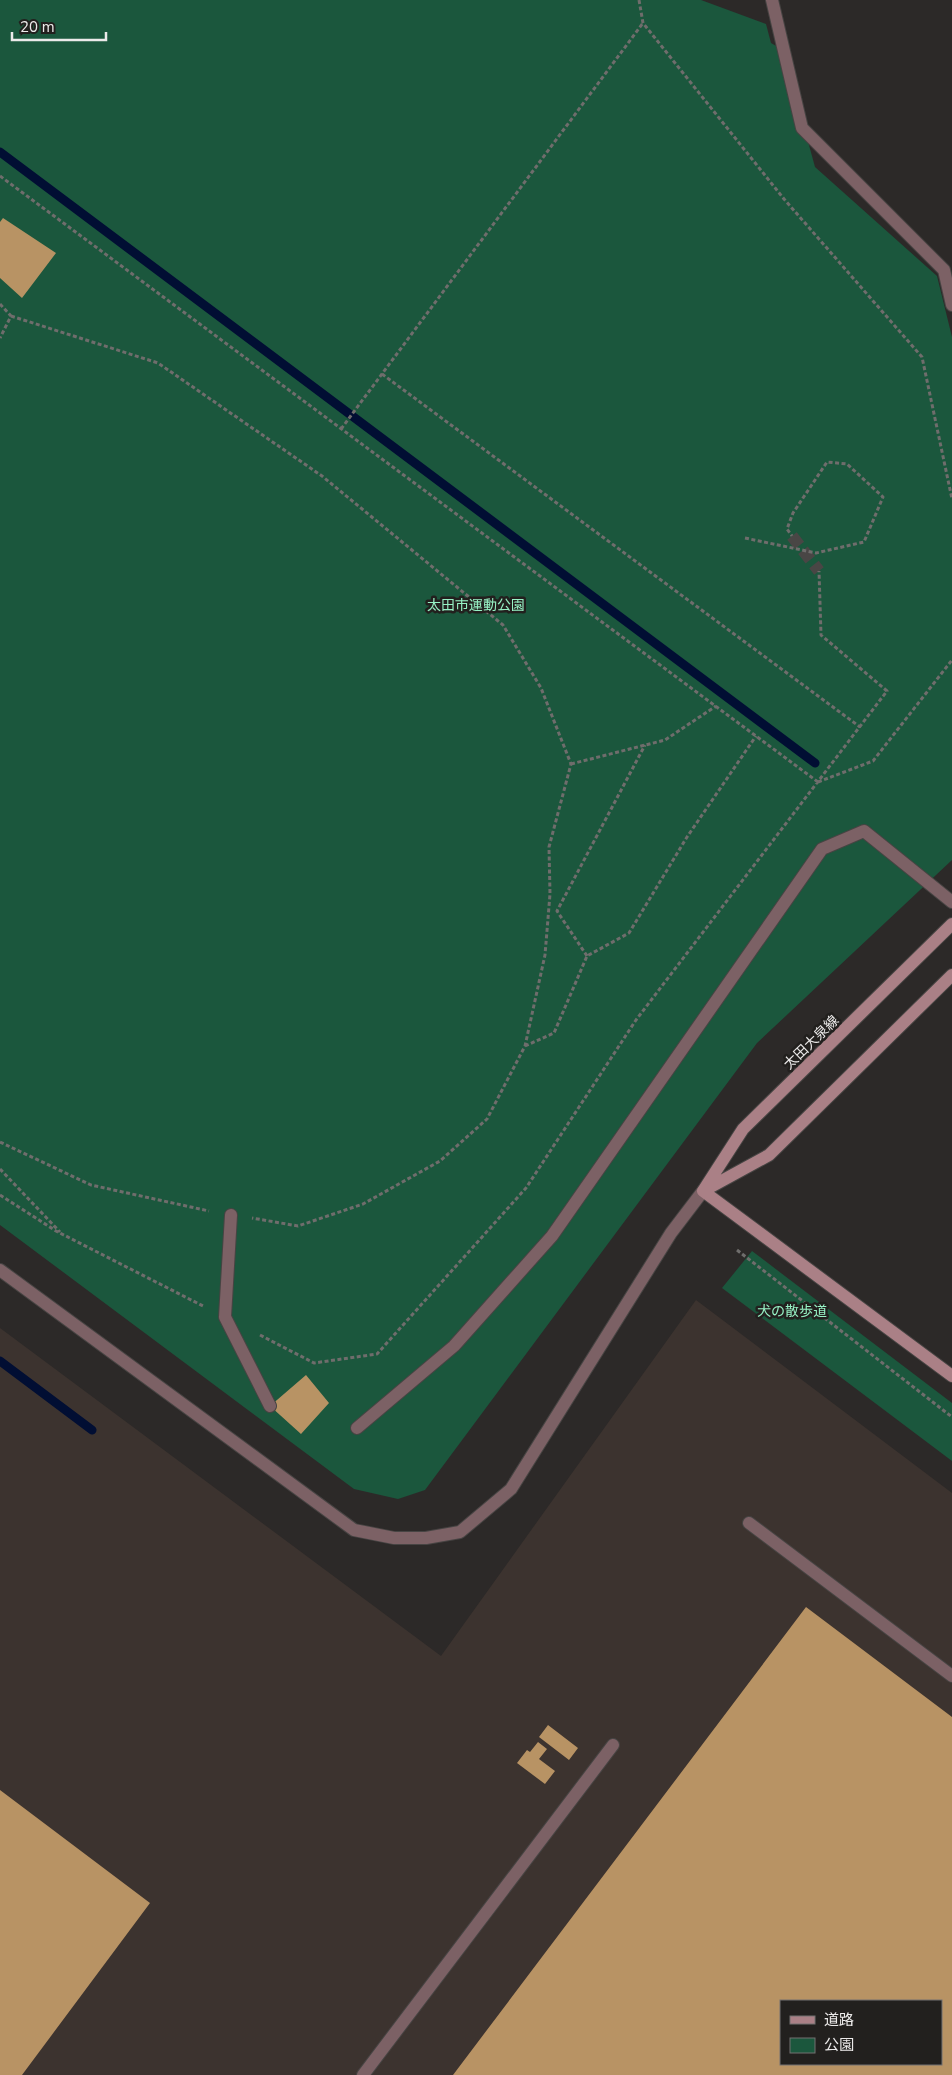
<svg xmlns="http://www.w3.org/2000/svg" width="952" height="2075" font-family="'Nunito Sans','Noto Sans JP',sans-serif">
  <style>
    .built { fill: #3c332f; fill-rule: evenodd }
    .green { fill: #1b573d }
    .lines { fill: none; stroke-linecap: round; stroke-linejoin: round }
    .stream { stroke: #010e33; stroke-width: 9 }
    .building { fill: #b89364; fill-rule: evenodd }
    .pedestrian-tunnel { stroke: #494645; stroke-width: 12; stroke-dasharray: 12 6; stroke-linecap: butt }
    .service-casing { stroke: #474443; stroke-width: 14 }
    .pedestrian-casing { stroke: #474443; stroke-width: 14 }
    .minor-casing { stroke: #474443; stroke-width: 14 }
    .tertiary-casing { stroke: #474443; stroke-width: 14 }
    .secondary-casing { stroke: #474443; stroke-width: 14 }
    .path { stroke: #6f6d6c; stroke-width: 3; stroke-dasharray: 4 2.5; stroke-linecap: butt }
    .service { stroke: #7c6165; stroke-width: 12 }
    .pedestrian { stroke: #7c6165; stroke-width: 12 }
    .minor { stroke: #7c6165; stroke-width: 12 }
    .tertiary { stroke: #7c6165; stroke-width: 12 }
    .secondary { stroke: #aa8086; stroke-width: 12 }
    .labels { text-anchor: middle; stroke-width: 5; stroke-linejoin: round; paint-order: stroke }
    .park-label { font-size: 14px; fill: #97f2c5; stroke: #22201e }
    .street-label { font-size: 14px; fill: #eceaea; stroke: #22201e }
  </style>
  <rect width="100%" height="100%" fill="#2c2928"/>
  <path class="built" d="M696,1300L952,1493V2075H0V1328L441,1656ZM781,2001H941V2064H781Z"/>
  <path class="green" d="M0,0H701L766,24L771,43L783,50L815,167L937,276L952,337V860L757,1043L425,1490L398,1499L354,1489L0,1225Z
    M752,1251L952,1403V1461L722,1288Z"/>
  <g class="lines">
    <path class="stream" d="M0,152L815,763
      M0,1361L92,1430"/>
  </g>
  <path class="building" d="M3,218L56,253L22,298L0,278V222Z
    M306,1375L329,1403L301,1434L270,1406Z
    M806,1607L952,1717V2075H453ZM781,2001H941V2064H781Z
    M548,1725L578,1748L569,1760L539,1737Z
    M538,1742L547,1749L539,1759L555,1771L545,1784L517,1763L527,1750L530,1752Z
    M0,1790L150,1903L22,2075H0Z"/>
  <g class="lines">
    <path class="pedestrian-tunnel" d="M792,536L819,571"/>
    <defs>
      <path id="service" d="M357,1428L454,1346L552,1236L822,849L864,831L952,902
        M749,1523L952,1676
        M363,2075L613,1745"/>
      <path id="pedestrian" d="M231,1215L225,1317L270,1406"/>
      <path id="minor" d="M772,0L802,128L944,270L952,305"/>
      <path id="tertiary" d="M0,1270L354,1530L394,1538H426L460,1532L511,1489L671,1233L703,1191"/>
      <path id="secondary" d="M705,1190L769,1155L952,975
        M703,1191L743,1129L952,924
        M703,1191L952,1376"/>
    </defs>
    <use href="#service" class="service-casing"/>
    <use href="#pedestrian" class="pedestrian-casing"/>
    <use href="#minor" class="minor-casing"/>
    <use href="#tertiary" class="tertiary-casing"/>
    <use href="#secondary" class="secondary-casing"/>
    <path class="path" d="M639,0L643,23L784,199L922,357L952,499
      M0,176L818,782
      M0,304L11,316L0,338
      M11,316L158,363L322,476L503,625L541,688L571,764L549,847L550,894L545,955L525,1046L487,1119L440,1161L363,1204L298,1226L252,1218
      M382,374L860,727
      M341,429L643,23
      M745,538L816,553L864,542L883,497L847,464L827,462L793,513L787,529L792,536
      M571,764L665,740L716,706
      M818,782L873,761L952,660
      M587,956L557,911L645,745
      M525,1046L554,1033L587,956L629,933L687,837L756,736
      M0,1142L91,1185L209,1211
      M0,1169L60,1232
      M0,1195L56,1231L203,1306
      M737,1250L952,1417
      M260,1335L314,1363L377,1354L526,1188L636,1020L887,691L821,635L819,571"/>
    <use href="#service" class="service"/>
    <use href="#pedestrian" class="pedestrian"/>
    <use href="#minor" class="minor"/>
    <use href="#tertiary" class="tertiary"/>
    <use href="#secondary" class="secondary"/>
  </g>
  <g class="labels">
    <g class="park-label">
      <text x="476" y="610">太田市運動公園</text>
      <text x="792" y="1316">犬の散歩道</text>
    </g>
    <g class="street-label">
      <text transform="translate(811 1042) rotate(-44)" y="5">太田大泉線</text>
    </g>
  </g>
  <rect x="780" y="2000" width="162" height="65" fill="#22201e" stroke="#737170"/>
  <rect x="790" y="2016" width="25" height="8" fill="#aa8086" stroke="#737170"/>
  <text x="824" y="2025" font-size="15" fill="#eceaea">道路</text>
  <rect x="790" y="2038" width="25" height="15" fill="#1b573d" stroke="#737170"/>
  <text x="824" y="2050" font-size="15" fill="#eceaea">公園</text>
  <path d="M12 32v8h94v-8" fill="none" stroke="#eceaea" stroke-width="2.5"/>
  <text x="20" y="32" font-size="15" fill="#eceaea" stroke="#22201e" stroke-width="4" paint-order="stroke">20 m</text>
</svg>
